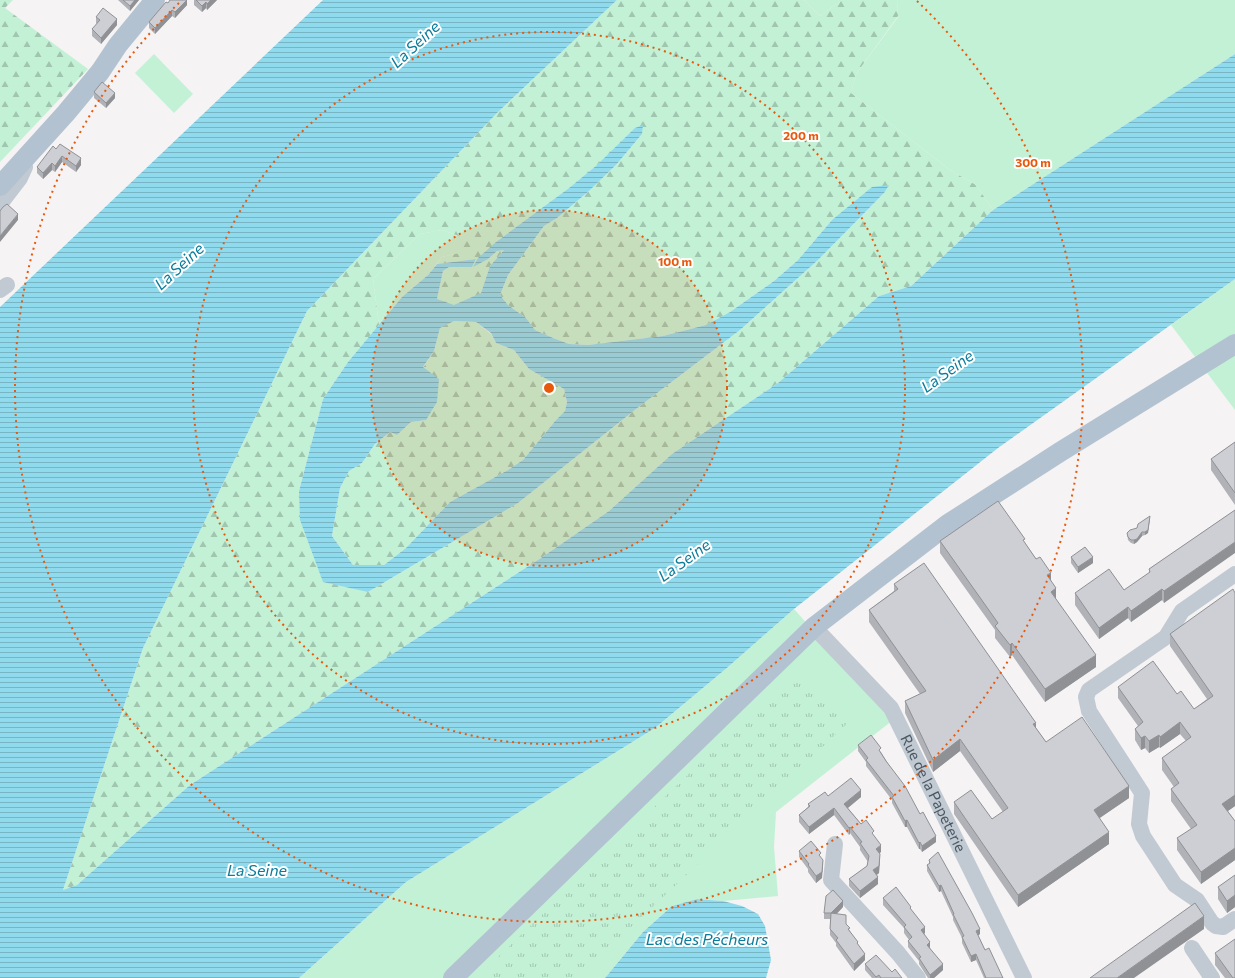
<svg xmlns="http://www.w3.org/2000/svg" width="1235" height="978" font-family="Commissioner,sans-serif">
  <style>
    .green { fill: #c3f1d5 }
    .forest { fill: url(#forest-firs); fill-rule: evenodd }
    .park { fill: url(#park-tufts) }
    .water { fill: url(#water-rules); fill-rule: evenodd }
    .lines { fill: none; stroke-linecap: round; stroke-linejoin: round }
    .minor { stroke: #c1cad2; stroke-width: 16 }
    .major { stroke: #b3c2d1; stroke-width: 20 }
    .wall { fill: #b0b2b7 }
    .shaded-wall { fill: #909195 }
    .building { fill: #cdcfd5; stroke: #909195 }
    .ring { fill: none; stroke: #e8590c; stroke-width: 2; stroke-dasharray: 2 4 }
    .labels { text-anchor: middle; stroke-width: 4; stroke-linejoin: round; paint-order: stroke }
    .street-label { font-size: 15px; fill: #4a5661; stroke: #fff }
    .water-label { font-size: 16px; font-style: italic; fill: #0c7c9b; stroke: #fff }
    .centre { fill: #e8590c; stroke: #fff; stroke-width: 2 }
    .ring-label { font-size: 12px; text-anchor: middle; font-weight: bold; fill: #e8590c; stroke: #fff; stroke-width: 4; stroke-linejoin: round; paint-order: stroke }
  </style>
  <defs>
    <pattern id="forest-firs" width="22" height="20" patternUnits="userSpaceOnUse"><rect width="22" height="20" fill="#c3f1d5"/><path d="M5 1l3.5 6h-7zM16 11l3.5 6h-7z" fill="#a0c6b0"/></pattern>
    <pattern id="park-tufts" width="24" height="20" patternUnits="userSpaceOnUse"><rect width="24" height="20" fill="#c3f1d5"/><path d="M3 7l-1-3M5 7V3M7 7l1-3M15 17l-1-3M17 17v-4M19 17l1-3" fill="none" stroke="#a0c6b0"/></pattern>
    <pattern id="water-rules" width="6" height="5" patternUnits="userSpaceOnUse"><rect width="6" height="5" fill="#90daee"/><path d="M0 2.5h6" fill="none" stroke="#78b4c4"/></pattern>
  </defs>
  <rect width="100%" height="100%" fill="#f5f3f3"/>
  <path class="green" d="M804,0H842L820,16Z
    M897,0H1235V54L993,210L976,185L950,170L851,93L856,74L898,17Z
    M154,54L193,94L174,113L135,73Z
    M442,230L459,236V253L442,257L428,275L402,297L379,325L373,279L420,234Z
    M1235,279V410L1171,325Z
    M794,609L893,720L776,812L774,847L778,896L724,901L697,899L672,906L643,932L605,978H299L406,882L655,728L728,667Z"/>
  <path class="forest" d="M0,0H13L5,8L88,69L0,162Z
    M617,0H804L820,16L842,0H897L898,16L856,74L851,93L950,170L976,185L993,210L911,286L879,296L778,383L672,454L609,511L541,558L190,785L77,885L63,890L143,648L307,311L498,112ZM642,134L616,165L589,191L557,218L544,226L508,275L500,295L508,305L526,318L535,330L553,338L569,344L588,345L663,336L706,325L730,312L774,281L798,260L832,220L884,193L818,260L740,330L636,409L518,503L368,592L299,491L323,399L348,362L379,325L373,279L420,234L442,230L459,236V253L442,257L437,264L476,259L472,267H449L443,271L437,299L440,328L434,351L423,368L426,420L411,422L397,435L390,432L375,444L362,463L349,471L340,488L332,536L353,565H384L406,548L450,502L508,470L523,460L556,420L565,411L567,402L564,389L529,369L514,350L496,343L491,334L476,322L454,321L481,293L490,266L505,249L497,251L488,259L496,242L569,188L597,165Z"/>
  <path class="park" d="M797,670L851,720L577,978H476Z"/>
  <path class="water" d="M323,0H617L498,112L307,311L143,648L63,890L77,885L190,785L541,558L609,511L672,454L778,383L879,296L911,286L993,210L1235,54V279L998,448L794,609L728,667L655,728L406,882L299,978H0V307Z
    M643,125L642,134L616,165L589,191L557,218L544,226L508,275L500,295L508,305L526,318L535,330L553,338L569,344L588,345L663,336L706,325L730,312L774,281L798,260L832,220L872,187L889,185L884,193L818,260L740,330L636,409L518,503L368,592L323,582L300,520L299,491L323,399L348,362L402,297L428,275L437,264L476,259L472,267H449L443,271L437,299L454,305L481,293L490,266L504,250L497,251L488,259L473,267L478,258L496,242L569,188L597,165L635,128ZM454,321L476,322L491,333L496,343L514,350L529,369L564,389L567,402L565,411L556,420L523,460L508,470L450,502L406,548L384,565H353L332,536L340,488L349,471L362,463L375,444L390,432L397,435L411,422L426,420L437,402L439,379L423,367L434,351L440,328Z
    M697,899L723,901L742,906L758,914L765,926L771,960L766,978H605L643,932L672,906Z"/>
  <g class="lines">
    <g class="minor">
      <path d="M0,204L20,178L25,167"/>
      <path d="M0,290L7,285"/>
      <path d="M1235,574L1182,611L1166,637L1089,690L1086,697L1089,711L1142,793L1139,824L1143,836L1175,885L1197,900L1212,923L1216,926L1223,927L1235,919"/>
      <path id="s1" d="M814,627L891,708L1024,978"/>
      <path d="M835,844L831,880L898,953L918,978"/>
      <path d="M1192,948L1212,978"/>
    </g>
    <path class="major" d="M0,186L66,113L100,72L118,45L155,0
      M453,978L814,627L948,524L1060,452L1235,344"/>
  </g>
  <path class="wall" d="M118,0H139L130,11Z
    M187,0V5L175,18L172,16L155,34L149,28V22L168,3Z
    M194,0H217L207,10L206,8L202,12L194,5Z
    M96,17L117,25L101,44L92,36V29L97,24L96,23Z
    M94,92L115,98L106,108L94,98Z
    M56,149L81,165L76,172L62,162L55,172L52,170L43,179L37,173V167Z
    M1235,442V505L1211,470V459Z
    M1235,510L1164,603L1162,600L1131,622L1128,618L1099,639L1075,605V593L1124,590L1149,573V569Z
    M1150,519L1148,533L1145,535L1142,536L1137,542L1134,544L1131,543L1128,540L1127,533L1137,528Z
    M940,541L1025,543L1051,580L1056,599L1096,667L1045,702L1012,655L1010,657L995,638V630L940,553Z
    M1071,557L1093,563L1078,573L1071,563Z
    M894,584L1036,728L1046,742L1129,798L1099,818L1109,844L1018,907L954,814V802L992,819L1003,812L960,751L933,772L905,713V701L920,694L869,622V610L894,591Z
    M1235,593V806L1228,811L1235,821V860L1201,884L1177,850V838L1191,829L1171,801V789L1174,787L1162,770V758L1186,741L1180,734L1160,748L1159,747L1149,753L1145,748L1141,750L1135,740V729L1138,726L1118,698V687L1177,694L1194,709L1207,699L1170,646V634Z
    M858,745L881,752L936,842L922,852L920,849H919L907,827H905L892,803V800L866,766V762L858,751Z
    M828,796L861,797L848,808L861,824L874,836L881,852L879,853L880,861L879,873L877,875L878,884L860,898L849,886V879L867,866L868,862L860,850V847L850,833L849,835L834,815L809,834L799,822V815L808,807V804Z
    M799,851L821,858L823,866L822,878L816,883L808,872V869L799,857Z
    M929,860L980,934L978,935L985,950L1003,978H984L976,960L971,962L962,943V938L953,920V917L941,891L939,892L927,871V865L929,864Z
    M1235,875V907L1227,913L1218,899V887Z
    M883,898L911,910L925,933L924,934L930,948L943,970L934,978H928L919,964V961L908,947V941L909,940L904,933V928L883,905Z
    M843,907L837,914L846,924L858,945L865,960L854,971L836,946V943L830,935V919H824V913Z
    M1215,953L1235,978H1225L1215,965Z
    M865,964L892,972L902,978H872L865,970Z"/>
  <path class="shaded-wall" d="M135,0H139L130,11V6Z
    M187,0V5L175,18V12Z
    M211,0H217L207,10V4Z
    M206,2V8L202,12V6Z
    M172,10V16L155,34V28Z
    M117,19V25L101,44V38Z
    M115,93V98L106,108V103Z
    M62,156V162L55,172V166Z
    M81,158V165L76,172V166Z
    M52,163V170L43,179V173Z
    M18,214V220L0,242V236Z
    M1150,516L1148,533L1145,535V532Z
    M1142,532V536L1137,542L1134,544V540Z
    M1235,542V553L1164,603V591Z
    M1093,557V563L1078,573V567Z
    M1051,573V585L1047,575Z
    M1056,588V600L1051,592Z
    M1162,589V600L1131,622V611Z
    M1128,607V618L1099,639V628Z
    M1012,643V655L1010,657V645Z
    M1096,655V667L1045,702V689Z
    M1180,722V734L1160,748V737Z
    M1036,723V734L1033,724Z
    M1159,735V747L1149,753V741Z
    M1145,736V748L1141,750V738Z
    M960,739V751L933,772V760Z
    M1129,786V798L1094,822V810Z
    M861,790V797L844,811V804Z
    M1235,795V806L1222,815V804Z
    M834,808V815L809,834V827Z
    M907,820V827H905V821Z
    M850,827V833L849,835V828Z
    M1109,832V844L1018,907V895Z
    M936,836V842L922,852V846Z
    M920,842V849H919V843Z
    M881,845V852L876,856V849Z
    M1235,848V860L1201,884V872Z
    M880,854L879,873L873,877V870Z
    M823,860L822,878L816,883V876Z
    M878,877V884L860,898V891Z
    M941,885V891L939,892V886Z
    M1235,895V907L1227,913V901Z
    M843,901V907L831,919V913Z
    M1204,916V929L1134,978H1117Z
    M925,927V933L921,936V930Z
    M980,929V934L976,937V931Z
    M930,942V948L927,951V945Z
    M865,954V960L854,971V964Z
    M976,954V960L971,962V956Z
    M943,964V970L934,978H930V975Z"/>
  <path class="building" d="M123,0H135L130,6Z
    M170,0H187L175,12L172,10L155,28L149,22L166,2L168,3Z
    M196,0H211L207,4L206,2L202,6Z
    M103,8L117,19L101,38L92,29L100,20L96,17Z
    M102,82L115,93L106,103L94,92Z
    M60,144L81,158L76,166L62,156L55,166L52,163L43,173L37,167L53,146L56,149Z
    M7,204L18,214L0,236V211L3,207Z
    M1235,442V493L1211,459Z
    M998,501L1025,539L1023,540L1036,559L1040,557L1051,573L1047,575L1056,588L1051,592L1096,655L1045,689L1012,643L1010,645L995,626L998,623L940,541Z
    M1235,510V542L1164,591L1162,589L1131,611L1128,607L1099,628L1075,593L1109,569L1124,590L1150,572L1149,569Z
    M1150,516L1148,530L1145,532H1142L1137,539L1134,540H1131L1128,537L1127,533L1130,530L1137,528L1138,524Z
    M1085,547L1093,557L1078,567L1071,557Z
    M924,563L1036,723L1033,724L1046,742L1082,717L1129,786L1094,810L1109,832L1018,895L954,802L971,790L992,819L1008,808L960,739L933,760L905,701L926,691L869,610L898,589L894,584Z
    M1233,589L1235,593V795L1222,804L1235,821V848L1201,872L1177,838L1197,825L1171,789L1179,783L1162,758L1191,737L1180,722L1160,737L1159,735L1149,741L1145,736L1141,738L1135,729L1143,722L1118,687L1153,661L1177,694L1181,691L1194,709L1213,696L1170,634Z
    M871,735L881,748L879,750L886,761L905,786L920,814L923,812L936,836L922,846L920,842L919,843L907,820L905,821L892,797L894,796L866,760L868,758L858,745Z
    M851,778L861,790L844,804L861,824L866,820L874,831L872,833L881,845L876,849L880,854L879,866L873,870L878,877L860,891L849,879L867,866L869,856L860,843L862,842L850,827L849,828L834,808L809,827L799,815L810,806L808,804L825,792L828,796Z
    M811,841L821,853L819,855L823,860L822,872L816,876L808,865L809,864L799,851Z
    M938,852L972,913L980,929L976,931L985,950L989,948L1003,978H986L976,954L971,956L962,937L964,936L953,914H954L941,885L939,886L927,865L930,863L929,860Z
    M1235,875V895L1227,901L1218,887Z
    M896,887L911,907L910,908L925,927L921,930L930,942L927,945L943,964L930,975L919,958L921,957L908,941L912,937L904,927L906,925L883,898Z
    M833,890L843,901L831,913L846,915V924L850,928L848,929L858,942L857,943L865,954L854,964L836,940L838,938L830,929L831,913H824L826,896Z
    M1195,903L1204,916L1117,978H1090Z
    M1235,939V978H1233L1215,953Z
    M876,955L892,972L895,969L902,978H881L879,975L876,977L865,964Z"/>
  <circle cx="549" cy="388" r="178" fill="#e8590c" fill-opacity=".12"/>
  <g class="ring">
    <circle cx="549" cy="388" r="178"/>
    <circle cx="549" cy="388" r="356"/>
    <path d="M917 1A534 534 0 1 1 181 1"/>
  </g>
  <g class="labels">
    <g class="street-label">
      <text dy="5" stroke="none"><textPath href="#s1" startOffset="207">Rue de la Papeterie</textPath></text>
    </g>
    <g class="water-label">
      <text transform="translate(415 44) rotate(-43)" y="6">La Seine</text>
      <text transform="translate(179 266) rotate(-43)" y="6">La Seine</text>
      <text transform="translate(947 371) rotate(-36)" y="6">La Seine</text>
      <text transform="translate(684 560) rotate(-36)" y="6">La Seine</text>
      <text x="257" y="876">La Seine</text>
      <text x="707" y="945">Lac des Pécheurs</text>
    </g>
  </g>
  <circle cx="549" cy="388" r="6" class="centre"/>
  <g class="ring-label">
    <text x="801" y="140">200 m</text>
    <text x="1033" y="167">300 m</text>
    <text x="675" y="266">100 m</text>
  </g>
</svg>
